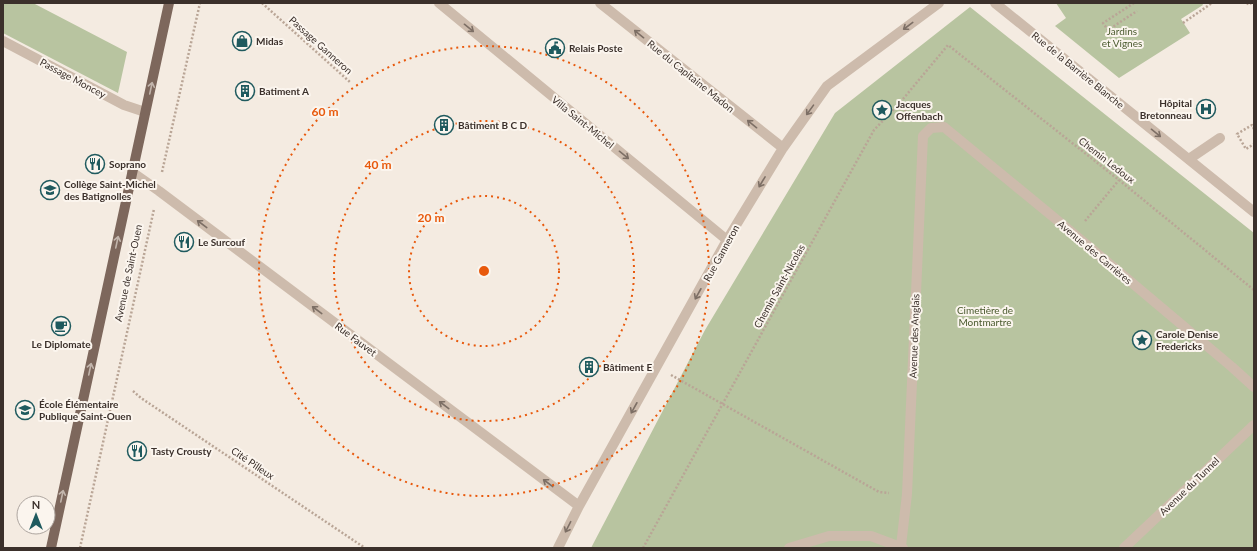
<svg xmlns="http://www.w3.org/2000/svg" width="1257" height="551" font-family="Lato,sans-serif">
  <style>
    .green { fill: #b8c4a0 }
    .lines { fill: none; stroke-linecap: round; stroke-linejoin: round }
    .path { stroke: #b9a596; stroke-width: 2.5; stroke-dasharray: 2 2; stroke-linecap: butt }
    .service { stroke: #cdbbac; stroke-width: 10 }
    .pedestrian { stroke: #cdbbac; stroke-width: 10 }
    .minor { stroke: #cdbbac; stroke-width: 10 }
    .primary { stroke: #7d675c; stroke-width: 10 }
    .oneway { stroke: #7d6f65 }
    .oneway2 { stroke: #c2b5ac }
    .ring { fill: none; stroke: #e8590c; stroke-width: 2; stroke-dasharray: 2 4 }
    .labels { text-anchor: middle; stroke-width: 4; stroke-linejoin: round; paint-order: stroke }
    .park-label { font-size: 10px; fill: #4a5a2e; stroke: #fbf5ee }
    .poi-label { font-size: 10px; font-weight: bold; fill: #3b302b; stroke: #fbf5ee; text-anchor: start }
    .street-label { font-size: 10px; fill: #3b302b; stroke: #fbf5ee }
    .centre { fill: #e8590c; stroke: #fbf5ee; stroke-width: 2 }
    .ring-label { font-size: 12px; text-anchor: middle; font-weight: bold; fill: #e8590c; stroke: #fbf5ee; stroke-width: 4; stroke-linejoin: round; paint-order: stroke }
  </style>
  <rect width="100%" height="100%" fill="#f4ebe1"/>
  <path class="green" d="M3,3H33L127,52L118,93L3,33Z
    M1056,3H1202L1203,5L1181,19L1190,33L1119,78L1055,26L1066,18Z
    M970,7L1254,233V548H591L705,330L835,113Z"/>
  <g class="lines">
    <path class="path" d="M262,3L351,83
      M1134,3L1103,23L1108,30L1137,11
      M1247,3L1249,5L1251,3
      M1183,23L1212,3
      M898,105L917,118
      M1254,129L1252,125L1237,134L1246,149L1254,144
      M162,172L200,3
      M1085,221L1119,180
      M671,375L879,492L889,493
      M133,391L141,398L365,548
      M80,548L154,209
      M643,548L874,130L898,105L948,45L1119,180L1254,290"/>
    <path class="service" d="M1189,159L1220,138
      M901,546L907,494L923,136L931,128L944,127L1074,234L1232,367L1254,387
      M789,548L829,536H871L903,548
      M1124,548L1254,425"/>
    <path class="pedestrian" d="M3,41L124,105L145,112"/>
    <path class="minor" d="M439,3L727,240
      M600,3L783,148
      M995,3L1254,212
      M132,172L159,191L579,506
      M558,548L579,506L727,240L783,148L827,86L939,3"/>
    <path class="primary" d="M51,548L169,3"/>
  </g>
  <defs><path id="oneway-shaft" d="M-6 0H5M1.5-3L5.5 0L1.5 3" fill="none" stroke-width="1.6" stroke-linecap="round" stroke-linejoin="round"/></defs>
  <g class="oneway">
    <use href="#oneway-shaft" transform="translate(908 26) rotate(143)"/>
    <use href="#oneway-shaft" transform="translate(469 28) rotate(39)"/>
    <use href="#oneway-shaft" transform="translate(639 34) rotate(-141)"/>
    <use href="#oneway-shaft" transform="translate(810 110) rotate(126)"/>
    <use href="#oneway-shaft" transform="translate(752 124) rotate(-141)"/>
    <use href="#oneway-shaft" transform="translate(1156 133) rotate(39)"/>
    <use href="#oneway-shaft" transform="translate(624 155) rotate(39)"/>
    <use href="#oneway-shaft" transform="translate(762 182) rotate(121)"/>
    <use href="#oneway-shaft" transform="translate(202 224) rotate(-143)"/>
    <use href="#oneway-shaft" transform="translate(698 294) rotate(119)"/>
    <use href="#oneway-shaft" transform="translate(317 310) rotate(-143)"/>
    <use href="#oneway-shaft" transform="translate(444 405) rotate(-143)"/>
    <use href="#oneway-shaft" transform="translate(634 408) rotate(119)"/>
    <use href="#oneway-shaft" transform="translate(548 483) rotate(-143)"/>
    <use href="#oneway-shaft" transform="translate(568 527) rotate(117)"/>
  </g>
  <g class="oneway2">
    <use href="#oneway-shaft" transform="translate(151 88) rotate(-78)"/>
    <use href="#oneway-shaft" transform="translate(117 242) rotate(-78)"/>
    <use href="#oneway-shaft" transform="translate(90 369) rotate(-78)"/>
    <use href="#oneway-shaft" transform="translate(62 496) rotate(-78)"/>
  </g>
  <g class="ring">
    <circle cx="484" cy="271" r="75"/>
    <circle cx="484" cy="271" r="150"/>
    <circle cx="484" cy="271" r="225"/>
  </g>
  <defs>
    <symbol id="shop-ring" viewBox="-11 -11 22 22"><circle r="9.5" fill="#fbf5ee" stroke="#1f5a5e" stroke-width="1.5"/><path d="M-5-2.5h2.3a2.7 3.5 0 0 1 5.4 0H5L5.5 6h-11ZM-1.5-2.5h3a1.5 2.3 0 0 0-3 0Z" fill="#1f5a5e"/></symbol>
    <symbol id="civic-ring" viewBox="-11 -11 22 22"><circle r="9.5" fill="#fbf5ee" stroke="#1f5a5e" stroke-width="1.5"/><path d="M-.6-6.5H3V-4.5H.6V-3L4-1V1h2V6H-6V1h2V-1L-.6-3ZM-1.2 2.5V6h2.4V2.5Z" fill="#1f5a5e"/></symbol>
    <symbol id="building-ring" viewBox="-11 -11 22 22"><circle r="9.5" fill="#fbf5ee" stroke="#1f5a5e" stroke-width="1.5"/><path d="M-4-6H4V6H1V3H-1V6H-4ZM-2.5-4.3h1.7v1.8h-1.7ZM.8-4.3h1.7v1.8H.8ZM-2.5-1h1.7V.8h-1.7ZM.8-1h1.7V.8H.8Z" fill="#1f5a5e"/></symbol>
    <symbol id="hospital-ring" viewBox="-11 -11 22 22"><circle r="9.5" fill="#fbf5ee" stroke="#1f5a5e" stroke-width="1.5"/><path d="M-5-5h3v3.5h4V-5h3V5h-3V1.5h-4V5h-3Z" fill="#1f5a5e"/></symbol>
    <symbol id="sight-ring" viewBox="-11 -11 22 22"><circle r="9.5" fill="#fbf5ee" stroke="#1f5a5e" stroke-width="1.5"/><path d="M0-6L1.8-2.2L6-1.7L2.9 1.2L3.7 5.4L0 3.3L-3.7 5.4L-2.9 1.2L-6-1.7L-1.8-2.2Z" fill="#1f5a5e"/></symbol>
    <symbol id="restaurant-ring" viewBox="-11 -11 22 22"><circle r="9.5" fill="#fbf5ee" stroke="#1f5a5e" stroke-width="1.5"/><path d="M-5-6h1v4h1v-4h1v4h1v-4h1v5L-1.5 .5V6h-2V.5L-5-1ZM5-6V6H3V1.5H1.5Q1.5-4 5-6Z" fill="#1f5a5e"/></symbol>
    <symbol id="school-ring" viewBox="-11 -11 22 22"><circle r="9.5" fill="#fbf5ee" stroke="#1f5a5e" stroke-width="1.5"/><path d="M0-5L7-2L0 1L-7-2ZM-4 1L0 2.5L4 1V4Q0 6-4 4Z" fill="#1f5a5e"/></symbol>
    <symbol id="cafe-ring" viewBox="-11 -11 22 22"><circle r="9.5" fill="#fbf5ee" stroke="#1f5a5e" stroke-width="1.5"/><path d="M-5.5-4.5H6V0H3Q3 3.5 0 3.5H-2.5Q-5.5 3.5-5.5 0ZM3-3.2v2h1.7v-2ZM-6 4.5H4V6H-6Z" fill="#1f5a5e"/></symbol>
  </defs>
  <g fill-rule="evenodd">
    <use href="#shop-ring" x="231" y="30" width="22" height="22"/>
    <use href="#civic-ring" x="544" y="37" width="22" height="22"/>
    <use href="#building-ring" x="234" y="80" width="22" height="22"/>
    <use href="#hospital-ring" x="1195" y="98" width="22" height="22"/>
    <use href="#sight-ring" x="871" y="99" width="22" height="22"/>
    <use href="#building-ring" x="433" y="114" width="22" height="22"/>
    <use href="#restaurant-ring" x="84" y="153" width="22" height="22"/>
    <use href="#school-ring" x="39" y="179" width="22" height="22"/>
    <use href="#restaurant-ring" x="173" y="231" width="22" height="22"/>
    <use href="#cafe-ring" x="50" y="315" width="22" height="22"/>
    <use href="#sight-ring" x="1131" y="329" width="22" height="22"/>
    <use href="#building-ring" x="578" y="356" width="22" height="22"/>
    <use href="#school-ring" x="14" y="399" width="22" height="22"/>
    <use href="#restaurant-ring" x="126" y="440" width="22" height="22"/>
  </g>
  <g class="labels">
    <g class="park-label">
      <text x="1122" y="35">Jardins<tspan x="1122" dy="12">et Vignes</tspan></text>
      <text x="985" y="314">Cimetière de<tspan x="985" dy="12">Montmartre</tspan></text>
    </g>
    <g class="poi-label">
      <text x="256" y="45">Midas</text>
      <text x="569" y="52">Relais Poste</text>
      <text x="259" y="95">Batiment A</text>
      <text x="1192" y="107" text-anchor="end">Hôpital<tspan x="1192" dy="12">Bretonneau</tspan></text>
      <text x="896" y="108">Jacques<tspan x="896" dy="12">Offenbach</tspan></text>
      <text x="458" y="129">Bâtiment B C D</text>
      <text x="109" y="168">Soprano</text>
      <text x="64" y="188">Collège Saint-Michel<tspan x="64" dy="12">des Batignolles</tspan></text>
      <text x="198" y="246">Le Surcouf</text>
      <text x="1156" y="338">Carole Denise<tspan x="1156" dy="12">Fredericks</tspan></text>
      <text x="61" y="348" text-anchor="middle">Le Diplomate</text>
      <text x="603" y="371">Bâtiment E</text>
      <text x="39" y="408">École Élémentaire<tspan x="39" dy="12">Publique Saint-Ouen</tspan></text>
      <text x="151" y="455">Tasty Crousty</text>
    </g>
    <g class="street-label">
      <text transform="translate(321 45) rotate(42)" y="4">Passage Ganneron</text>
      <text transform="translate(1078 70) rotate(39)" y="4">Rue de la Barrière Blanche</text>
      <text transform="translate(691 76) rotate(39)" y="4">Rue du Capitaine Madon</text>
      <text transform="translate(73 78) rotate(28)" y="4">Passage Moncey</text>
      <text transform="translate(583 122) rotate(39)" y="4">Villa Saint-Michel</text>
      <text transform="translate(1107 160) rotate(38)" y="4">Chemin Ledoux</text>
      <text transform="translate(1095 252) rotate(40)" y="4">Avenue des Carrières</text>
      <text transform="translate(721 253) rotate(-61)" y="4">Rue Ganneron</text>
      <text transform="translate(128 273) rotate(-78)" y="4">Avenue de Saint-Ouen</text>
      <text transform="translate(779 286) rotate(-61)" y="4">Chemin Saint-Nicolas</text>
      <text transform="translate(914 336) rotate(-88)" y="4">Avenue des Anglais</text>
      <text transform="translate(356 339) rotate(37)" y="4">Rue Fauvet</text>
      <text transform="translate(253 463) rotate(34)" y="4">Cité Pilleux</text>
      <text transform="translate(1189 486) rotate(-44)" y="4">Avenue du Tunnel</text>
    </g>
  </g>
  <circle cx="484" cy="271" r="6" class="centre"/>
  <g class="ring-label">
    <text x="325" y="116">60 m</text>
    <text x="378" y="169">40 m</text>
    <text x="431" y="222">20 m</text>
  </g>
  <rect width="1257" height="551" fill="none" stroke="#3b302b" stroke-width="8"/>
  <g transform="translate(36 515)"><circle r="19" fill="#fbf5ee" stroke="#aea6a0"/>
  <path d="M0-3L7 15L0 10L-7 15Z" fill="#1f5a5e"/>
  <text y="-6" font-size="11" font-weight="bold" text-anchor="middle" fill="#3b302b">N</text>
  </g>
</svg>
